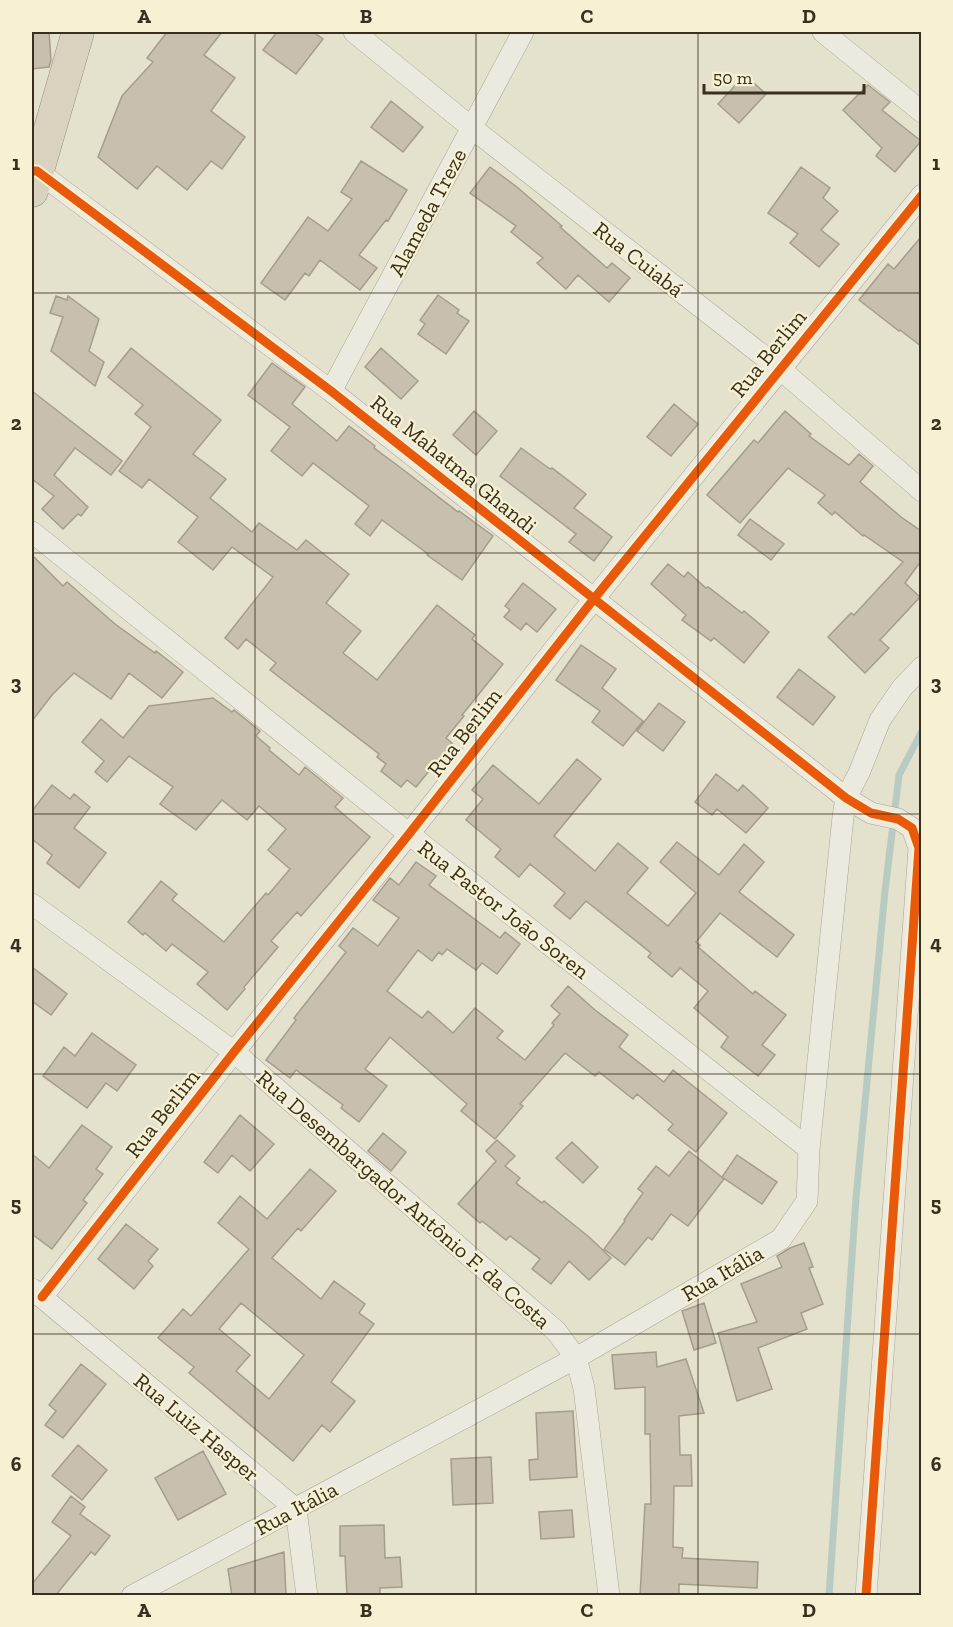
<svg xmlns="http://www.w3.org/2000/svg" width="953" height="1627" font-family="'Zilla Slab',serif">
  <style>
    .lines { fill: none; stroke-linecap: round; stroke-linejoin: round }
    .stream { stroke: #b8cbc2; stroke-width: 7 }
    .building { fill: #c8c0ae; stroke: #a59d8c; stroke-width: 1.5; fill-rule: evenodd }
    .minor-casing { stroke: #aaa596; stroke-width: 22 }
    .highway-casing { stroke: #8f8b7d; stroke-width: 33 }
    .minor { stroke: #eceadf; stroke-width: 21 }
    .highway { stroke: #d8d2be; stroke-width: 32 }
    .cycleway-casing { stroke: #f6f1d3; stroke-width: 13 }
    .cycleway { stroke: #e8590c; stroke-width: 9 }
    .grid { fill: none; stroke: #382f1e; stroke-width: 1.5; stroke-opacity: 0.55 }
    .labels { text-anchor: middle; stroke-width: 4.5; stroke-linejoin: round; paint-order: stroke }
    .street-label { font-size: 22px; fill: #382f1e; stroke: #f6f1d3 }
    .neatline { fill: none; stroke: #382f1e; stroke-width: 2 }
    .grid-label { font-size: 20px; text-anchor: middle; font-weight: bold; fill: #382f1e }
  </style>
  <rect width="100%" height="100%" fill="#e4e1cd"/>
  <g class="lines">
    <path class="stream" d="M829,1596L856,1198L885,891L899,775L922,731"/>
  </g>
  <path class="building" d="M32,32H49L51,60L49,67L32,69Z
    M167,32H222L204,55L235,78L211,111L245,137L222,169L211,161L187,190L157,166L137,189L98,157L122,96L153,62L147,58Z
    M277,32H313L323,39L296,74L263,50Z
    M745,75L766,94L739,123L718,104Z
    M868,85L890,102L882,110L921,141L895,172L876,156L882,148L843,110Z
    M391,101L423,127L403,152L371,127Z
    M361,161L407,190L388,221L386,220L359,255L377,268L360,290L320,260L309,276L305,273L285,300L261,283L308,217L328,231L352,199L341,192Z
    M490,167L517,187L562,226L560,227L607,268L612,263L630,278L609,302L578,275L566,289L537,263L543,258L511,232L516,226L470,193Z
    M801,167L830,188L823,198L838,211L821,230L839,244L819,267L790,243L798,234L768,213Z
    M921,237V346L900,330L899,331L859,300L888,264L894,269Z
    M438,295L459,310L457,313L469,321L446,354L418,334L425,324L420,320Z
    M56,296L67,300L68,296L99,319L89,351L104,362L95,386L51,351L63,317L50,313Z
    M131,348L221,420L193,454L226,479L210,498L252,532L259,523L297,550L306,540L349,574L326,603L361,631L343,653L377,680L437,605L475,635L472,639L503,664L462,715L464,716L446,738L452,743L416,787L407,780L401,787L381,771L386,764L377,757L379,754L270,670L276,663L246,639L238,649L225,638L273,577L232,547L213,570L178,542L198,517L149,479L142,488L119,471L151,427L135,414L143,405L108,377Z
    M381,348L418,381L401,399L365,367Z
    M272,363L305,387L292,404L337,441L349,426L375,446L374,448L397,465L458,512L459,511L493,536L462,580L427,555L428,554L382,520L370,536L355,524L369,506L313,463L302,476L271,451L290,427L248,395Z
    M32,391L122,461L111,475L75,448L54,475L88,507L81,516L78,514L63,529L42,509L54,496L32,479Z
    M674,404L698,424L671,456L647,437Z
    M474,411L497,431L476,455L453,435Z
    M785,411L811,434L809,436L849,465L859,454L873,466L860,482L901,517L921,531V561L905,583L920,597L880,640L889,648L865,673L828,637L851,613L854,615L903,562L864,535L863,536L835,512L832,515L818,503L825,495L788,468L740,523L707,495L754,440L758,443Z
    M521,448L550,469L552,468L586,494L574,508L612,537L594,561L569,542L576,534L500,476Z
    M750,519L784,544L771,560L738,535Z
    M32,555L63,586L67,582L115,624L155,653L156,651L183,672L162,698L129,673L111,699L74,673L52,695L32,721Z
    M668,564L684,577L688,572L706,588L708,587L742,613L744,611L769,632L744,663L714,638L711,641L682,620L686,615L651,584Z
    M523,583L556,609L537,632L526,623L521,630L504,617L510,610L505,606Z
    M581,645L616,669L602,688L643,721L623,746L592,722L600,711L556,680Z
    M799,669L835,697L813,725L777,697Z
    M213,698L232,712L234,710L260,731L256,736L270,748L269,750L299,775L305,767L343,798L335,807L370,837L301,916L297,912L271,941L278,947L244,987L245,989L227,1010L197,984L208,972L172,944L166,951L145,933L143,935L128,922L161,881L177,894L172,900L224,942L266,893L268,895L290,869L268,850L286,829L259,806L247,820L222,800L196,830L160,804L173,787L129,756L107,782L95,772L104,761L82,742L101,719L123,738L149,706Z
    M659,703L685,722L663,751L637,731Z
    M577,759L601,779L554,836L595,871L618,843L648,868L627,893L668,926L696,893L660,862L677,842L719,875L744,844L764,862L739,892L794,935L777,957L720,913L696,942L700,945L698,947L753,994L755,991L786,1015L762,1045L775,1055L758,1076L721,1047L728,1037L694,1008L708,991L680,968L672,977L648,957L651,953L586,901L570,919L554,906L565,893L530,864L519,877L495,857L501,849L466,820L483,799L472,790L493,765L539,804Z
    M716,774L738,791L743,785L768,808L746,833L717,809L712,815L695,802Z
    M52,785L70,799L74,794L90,807L74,828L106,853L79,888L47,863L52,855L32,839V811Z
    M416,862L436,876L429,885L500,938L505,932L520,944L497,974L482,963L476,970L447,949L442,955L439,952L432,961L418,950L387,991L422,1018L428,1011L453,1033L475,1008L503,1031L497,1038L525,1060L554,1025L552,1023L560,1014L551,1006L568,986L595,1010L628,1035L619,1047L664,1082L673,1070L727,1113L696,1152L668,1130L673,1124L637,1094L633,1099L599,1072L595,1076L565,1053L520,1104L523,1106L495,1139L461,1111L467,1104L390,1037L365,1069L387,1086L359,1122L341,1108L343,1105L296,1070L290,1078L266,1060L296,1020L294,1018L346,952L339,946L353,928L378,946L399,918L373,900L390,878L399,885Z
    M32,967L67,994L51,1015L32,1001Z
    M92,1033L136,1065L117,1091L106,1083L87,1108L43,1076L64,1047L75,1056Z
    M240,1115L274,1144L250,1171L232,1155L218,1173L204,1162Z
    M82,1125L112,1147L96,1169L103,1174L83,1200L87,1203L52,1249L32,1234V1154L49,1168Z
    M383,1133L406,1152L391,1171L368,1151Z
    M497,1140L515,1156L505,1166L520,1178L516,1183L542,1203L544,1201L589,1237L611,1258L589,1280L569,1261L551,1284L532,1269L540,1259L510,1236L506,1240L482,1221L480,1223L458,1204L496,1161L486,1151Z
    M572,1142L598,1167L583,1183L556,1158Z
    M689,1151L724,1179L688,1226L671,1214L652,1240L648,1237L625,1265L604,1249L625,1221L624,1220L643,1193L638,1189L656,1166L669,1176Z
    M737,1155L777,1182L762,1204L722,1177Z
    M310,1169L336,1191L301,1231L298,1228L272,1258L321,1299L334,1281L365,1304L359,1313L374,1324L331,1382L355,1401L330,1432L322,1425L293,1461L189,1373L194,1367L158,1338L183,1309L191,1316L249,1249L218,1223L240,1196L267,1219ZM241,1303L304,1355L269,1399L236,1371L250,1355L219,1329Z
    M126,1224L158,1249L148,1261L153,1266L134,1289L98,1259Z
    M804,1243L813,1267L809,1268L823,1304L801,1313L807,1329L758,1348L772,1389L737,1401L718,1333L757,1322L741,1284L782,1267L777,1256L790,1248Z
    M704,1303L716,1343L694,1350L682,1311Z
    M656,1352L657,1367L686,1359L704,1413L679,1416L680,1455H691L692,1486H674L673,1547L683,1548L682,1558L758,1562L757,1588L679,1584V1596H640L645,1504H651L650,1434H645V1387L615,1389L612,1355Z
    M81,1364L106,1384L63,1438L45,1425L56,1411L49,1405Z
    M573,1411L577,1477L530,1480L529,1460L538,1459L536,1413Z
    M78,1445L107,1470L82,1500L52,1476Z
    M203,1451L226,1494L178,1520L155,1478Z
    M491,1457L493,1503L453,1505L451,1459Z
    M71,1496L85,1507L80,1514L110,1536L95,1555L91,1552L55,1596H32V1584L71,1536L52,1522Z
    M572,1510L574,1537L541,1539L539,1512Z
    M384,1525L385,1558L400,1557L402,1587L380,1588V1596H347L345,1556H340V1526Z
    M284,1552L286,1596H232L228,1569Z"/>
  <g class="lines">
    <defs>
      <path id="minor" d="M354,32L472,128L780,369L922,491
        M823,32L922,112
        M32,171H37L331,391L846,798L871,813L898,819L912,828L919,848L866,1596
        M331,391L523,32
        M32,532L409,834L809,1149
        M32,904L234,1052L556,1331L576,1358L584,1388L609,1596
        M32,1289L296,1509L307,1596
        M42,1297L234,1052L409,834L593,600L922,195
        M132,1596L576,1358L781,1239L807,1201L809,1149L843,817L846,798L859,773L880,720L902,688L922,667"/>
      <path id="highway" d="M32,191L78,32"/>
    </defs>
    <use href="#minor" class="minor-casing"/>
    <use href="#highway" class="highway-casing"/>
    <use href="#minor" class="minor"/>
    <use href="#highway" class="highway"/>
    <defs>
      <path id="cycleway" d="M32,171H37L331,391L846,798L871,813L898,819L912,828L919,848L866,1596
        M42,1297L234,1052L409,834L593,600L922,195"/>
    </defs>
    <use href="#cycleway" class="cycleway-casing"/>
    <use href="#cycleway" class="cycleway"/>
  </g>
  <path class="grid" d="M255,32V1596M476,32V1596M698,32V1596M32,293H922M32,553H922M32,814H922M32,1074H922M32,1334H922"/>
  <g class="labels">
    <g class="street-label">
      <text transform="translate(427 212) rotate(-62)" y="8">Alameda Treze</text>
      <text transform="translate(639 259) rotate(38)" y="8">Rua Cuiabá</text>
      <text transform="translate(768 353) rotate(-51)" y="8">Rua Berlim</text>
      <text transform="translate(454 464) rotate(39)" y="8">Rua Mahatma Ghandi</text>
      <text transform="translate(464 732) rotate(-52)" y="8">Rua Berlim</text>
      <text transform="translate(504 909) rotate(38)" y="8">Rua Pastor João Soren</text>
      <text transform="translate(162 1113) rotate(-52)" y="8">Rua Berlim</text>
      <text transform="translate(404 1199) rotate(41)" y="8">Rua Desembargador Antônio F. da Costa</text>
      <text transform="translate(722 1273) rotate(-30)" y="8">Rua Itália</text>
      <text transform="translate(197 1427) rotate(40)" y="8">Rua Luiz Hasper</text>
      <text transform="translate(296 1508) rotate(-28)" y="8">Rua Itália</text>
    </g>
  </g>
  <rect width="953" height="1627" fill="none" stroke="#f6f1d3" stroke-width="66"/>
  <path d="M704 84v9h160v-9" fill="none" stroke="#382f1e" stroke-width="3"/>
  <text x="713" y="84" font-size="18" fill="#382f1e" stroke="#f6f1d3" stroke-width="4.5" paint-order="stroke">50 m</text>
  <rect x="33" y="33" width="887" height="1561" class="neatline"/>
  <g class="grid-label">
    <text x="144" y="23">A</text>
    <text x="366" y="23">B</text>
    <text x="587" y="23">C</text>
    <text x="809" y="23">D</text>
    <text x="16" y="170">1</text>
    <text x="936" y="170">1</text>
    <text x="16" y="430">2</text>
    <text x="936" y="430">2</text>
    <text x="16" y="690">3</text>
    <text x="936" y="690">3</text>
    <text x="16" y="950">4</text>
    <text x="936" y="950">4</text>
    <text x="16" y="1211">5</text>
    <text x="936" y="1211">5</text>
    <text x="16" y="1471">6</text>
    <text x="936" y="1471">6</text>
    <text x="144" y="1617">A</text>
    <text x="366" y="1617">B</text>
    <text x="587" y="1617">C</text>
    <text x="809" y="1617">D</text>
  </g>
</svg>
